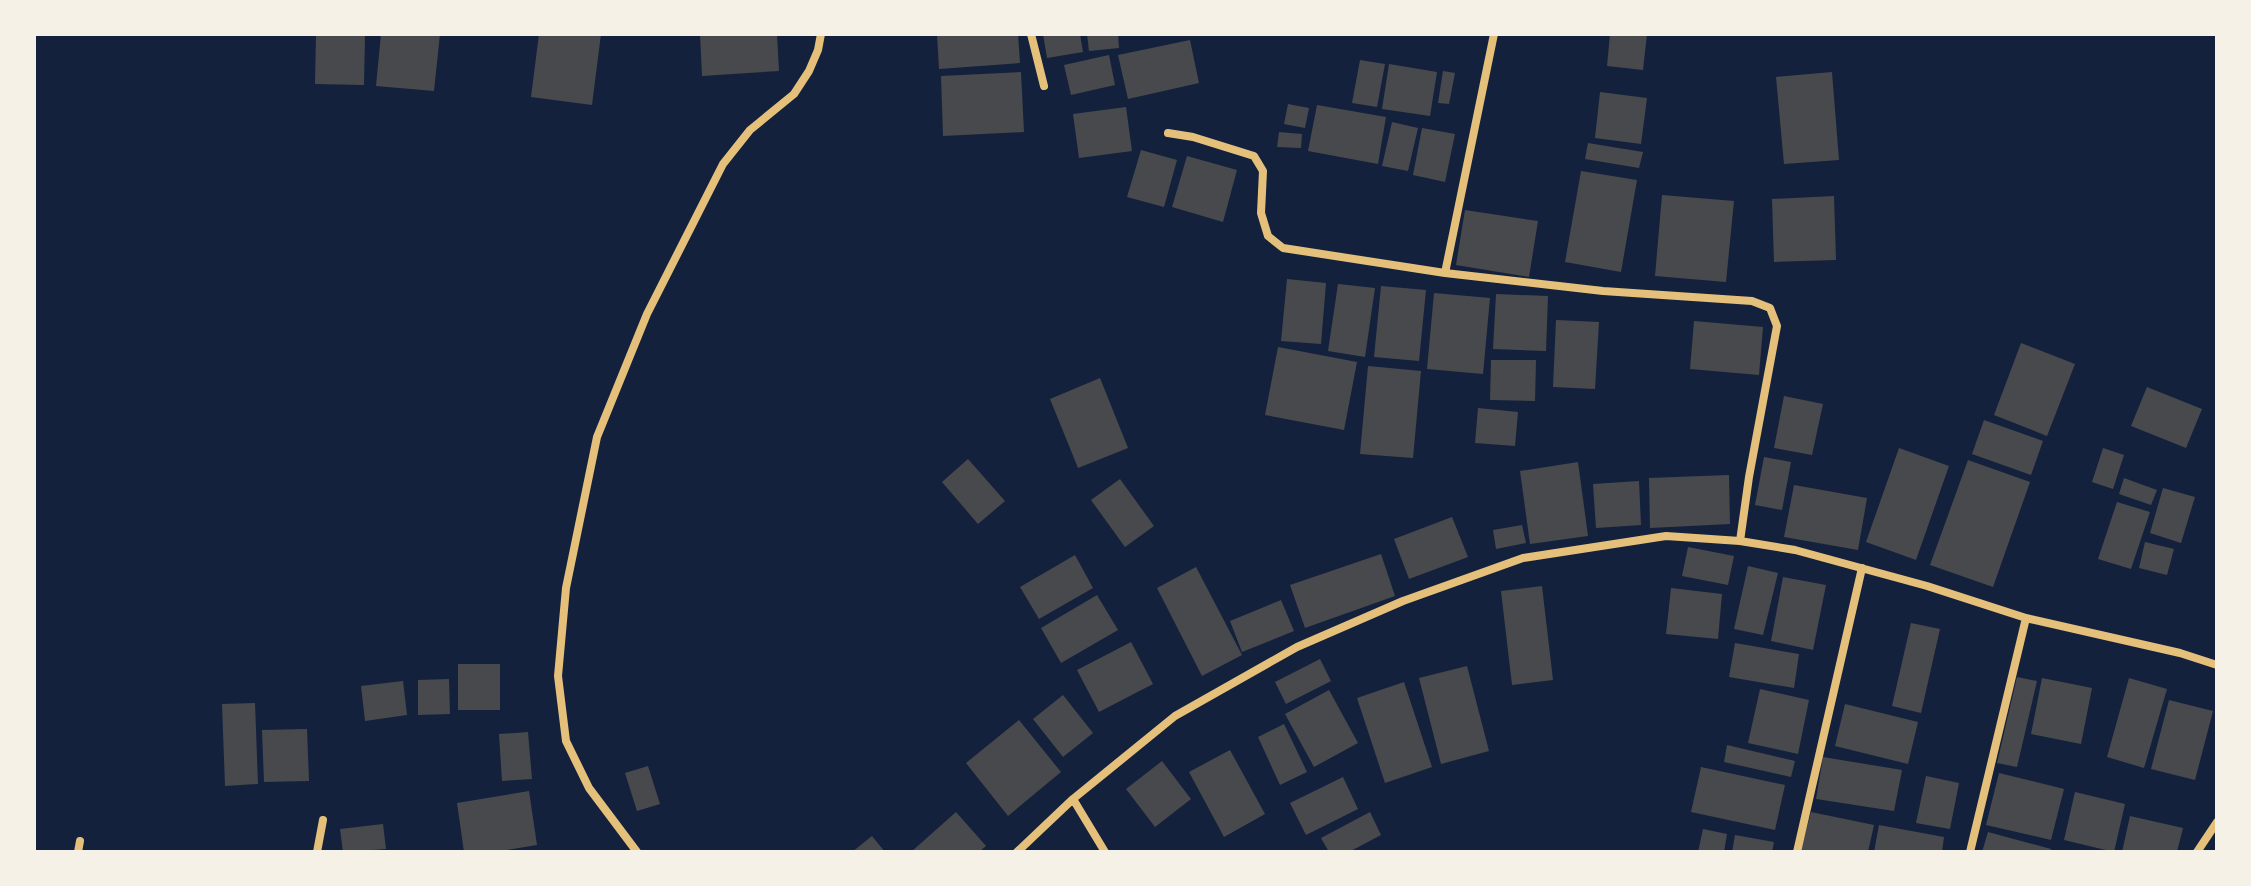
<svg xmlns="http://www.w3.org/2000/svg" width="2251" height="886" font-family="'Source Sans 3',sans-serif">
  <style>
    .building { fill: #48494c }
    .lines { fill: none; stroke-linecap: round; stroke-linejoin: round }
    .minor { stroke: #e5c07b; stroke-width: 8 }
  </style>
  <rect width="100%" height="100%" fill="#14213d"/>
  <path class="building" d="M316,34H365L364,85L315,84Z
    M381,34H440L434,91L376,86Z
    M539,34H601L592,105L531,97Z
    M700,34H777L779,71L702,76Z
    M937,34H1018L1020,63L939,69Z
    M1043,34H1080L1083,52L1047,58Z
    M1087,34H1118L1119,48L1089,51Z
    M1610,34H1647L1643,70L1607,66Z
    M1190,40L1199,83L1128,99L1118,55Z
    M1109,55L1115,85L1071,95L1064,65Z
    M1360,60L1385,64L1377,107L1352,103Z
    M1389,64L1437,72L1430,116L1382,109Z
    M1443,71L1455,73L1449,104L1438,103Z
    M1021,72L1024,132L943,136L941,76Z
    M1832,72L1839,160L1784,164L1776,77Z
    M1600,92L1647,98L1641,144L1595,138Z
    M1288,104L1309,108L1305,128L1284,124Z
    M1317,105L1386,117L1378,164L1308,151Z
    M1126,107L1132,151L1079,158L1073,114Z
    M1392,122L1418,128L1408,171L1382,166Z
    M1422,128L1455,134L1445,182L1413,175Z
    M1279,132L1302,134L1301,148L1277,147Z
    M1588,143L1643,152L1639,168L1585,159Z
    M1141,150L1177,160L1164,207L1127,197Z
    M1187,156L1237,170L1223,222L1172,207Z
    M1581,171L1637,180L1621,272L1565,262Z
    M1662,195L1734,201L1726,282L1655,276Z
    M1834,196L1836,260L1774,262L1772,199Z
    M1465,210L1538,221L1529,277L1456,265Z
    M1287,279L1326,283L1321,344L1281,341Z
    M1338,284L1375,288L1365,357L1328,351Z
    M1381,286L1426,290L1419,361L1374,357Z
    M1434,293L1490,298L1483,374L1427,369Z
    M1496,294L1548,296L1546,351L1493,349Z
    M1556,320L1599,322L1595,389L1553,387Z
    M1694,321L1763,327L1759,375L1690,369Z
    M2021,343L2075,364L2047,436L1994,415Z
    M1278,347L1357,362L1344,430L1265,415Z
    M1491,360H1536L1535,401L1490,400Z
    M1368,366L1421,371L1413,458L1360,454Z
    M1100,378L1128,448L1078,468L1050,399Z
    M2147,387L2202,409L2186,448L2131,426Z
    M1784,396L1823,404L1812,455L1774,448Z
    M1478,408L1518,412L1515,446L1475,443Z
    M1984,420L2043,441L2031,475L1972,454Z
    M1899,448L1949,466L1916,560L1866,542Z
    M2103,448L2124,455L2113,489L2092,482Z
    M1764,457L1791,462L1782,510L1755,505Z
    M968,459L1005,501L978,524L942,482Z
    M1968,460L2030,482L1993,587L1930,565Z
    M1578,462L1588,536L1530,544L1520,471Z
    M1729,475L1730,524L1650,528L1649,478Z
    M2124,478L2157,490L2151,505L2119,494Z
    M1120,479L1154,526L1125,547L1091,500Z
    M1639,481L1641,525L1596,528L1593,484Z
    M1794,485L1867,498L1858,550L1784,537Z
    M2163,488L2195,497L2181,543L2150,533Z
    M2117,502L2150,512L2131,569L2098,559Z
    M1452,517L1468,557L1409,579L1394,539Z
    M1522,525L1526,543L1496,549L1493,530Z
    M2145,542L2174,549L2167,575L2139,568Z
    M1688,547L1734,556L1728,585L1682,576Z
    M1381,554L1395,596L1305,628L1290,585Z
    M1075,555L1093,588L1039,619L1020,587Z
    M1748,566L1778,573L1763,635L1734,629Z
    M1196,567L1242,655L1202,676L1157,588Z
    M1783,577L1826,585L1813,650L1771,641Z
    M1542,586L1553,680L1512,685L1501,591Z
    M1671,588L1722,594L1718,639L1666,634Z
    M1097,595L1118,630L1061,663L1041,628Z
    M1281,600L1294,631L1242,652L1230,621Z
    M1911,623L1940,629L1921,713L1892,706Z
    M1131,642L1153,684L1099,712L1077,670Z
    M1735,643L1799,654L1794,688L1729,677Z
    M1320,659L1331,681L1286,704L1275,682Z
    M458,664H500V710H458Z
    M1467,666L1489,751L1441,764L1419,678Z
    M2017,677L2037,681L2017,767L1997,763Z
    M2042,678L2092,688L2081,744L2031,734Z
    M2129,678L2167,689L2144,768L2107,757Z
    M449,679L450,714L418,715V680Z
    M403,681L407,715L365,721L361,686Z
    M1404,682L1432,767L1385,783L1357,698Z
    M1760,689L1809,700L1798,754L1748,743Z
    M1329,690L1358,743L1314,767L1285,714Z
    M1063,695L1093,733L1063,757L1033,719Z
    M2169,700L2213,711L2195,780L2151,769Z
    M255,703L258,784L225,786L222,704Z
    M1845,704L1918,722L1908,764L1835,746Z
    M1019,720L1061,772L1008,816L966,763Z
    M1284,724L1307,772L1280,785L1258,737Z
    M307,729L309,781L264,782L262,730Z
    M528,732L532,779L502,781L499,734Z
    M1727,745L1795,761L1791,777L1724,762Z
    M1230,750L1265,814L1224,837L1189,772Z
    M1823,757L1902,770L1894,811L1816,799Z
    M1162,761L1191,799L1155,827L1126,789Z
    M648,766L660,804L637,811L625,773Z
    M1701,767L1785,785L1775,830L1691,812Z
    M1999,773L2064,789L2051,840L1986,825Z
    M1926,776L1959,783L1950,829L1916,823Z
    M1343,777L1358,809L1306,835L1290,803Z
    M529,791L537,845L494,852H464L457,803Z
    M2075,792L2125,804L2114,852L2064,840Z
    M956,812L986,846L979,852H911Z
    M1370,812L1381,835L1349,852H1329L1321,838Z
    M1811,812L1874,825L1868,852L1801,850Z
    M2130,816L2183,828L2177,852H2122Z
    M383,824L386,849L343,852L340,829Z
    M1879,825L1944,837L1942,852H1874Z
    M1703,829L1727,834L1724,852H1698Z
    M1988,832L2051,849V852H1982Z
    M1735,835L1774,842L1772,852H1732Z
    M872,836L885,852H852Z"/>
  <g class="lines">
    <path class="minor" d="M1031,34L1044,86
      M1168,133L1193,137L1254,156L1263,171L1261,213L1268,236L1283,248L1445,273L1603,291L1752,301L1770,308L1777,326L1749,477L1740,541
      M1445,273L1494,34
      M1073,799L1105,852
      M78,852L80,841
      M317,852L323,820
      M637,852L589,788L566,741L558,676L566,588L597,437L647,314L723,164L750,130L794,94L809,71L818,50L821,34
      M1017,852L1073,799L1175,716L1297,647L1403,601L1523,558L1666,536L1740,541L1795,550L1927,586L2026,618L2180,653L2217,665
      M1797,852L1862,568
      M1970,852L2026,618
      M2197,852L2217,822"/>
  </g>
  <rect width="2251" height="886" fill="none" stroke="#f6f1e7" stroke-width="72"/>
</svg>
